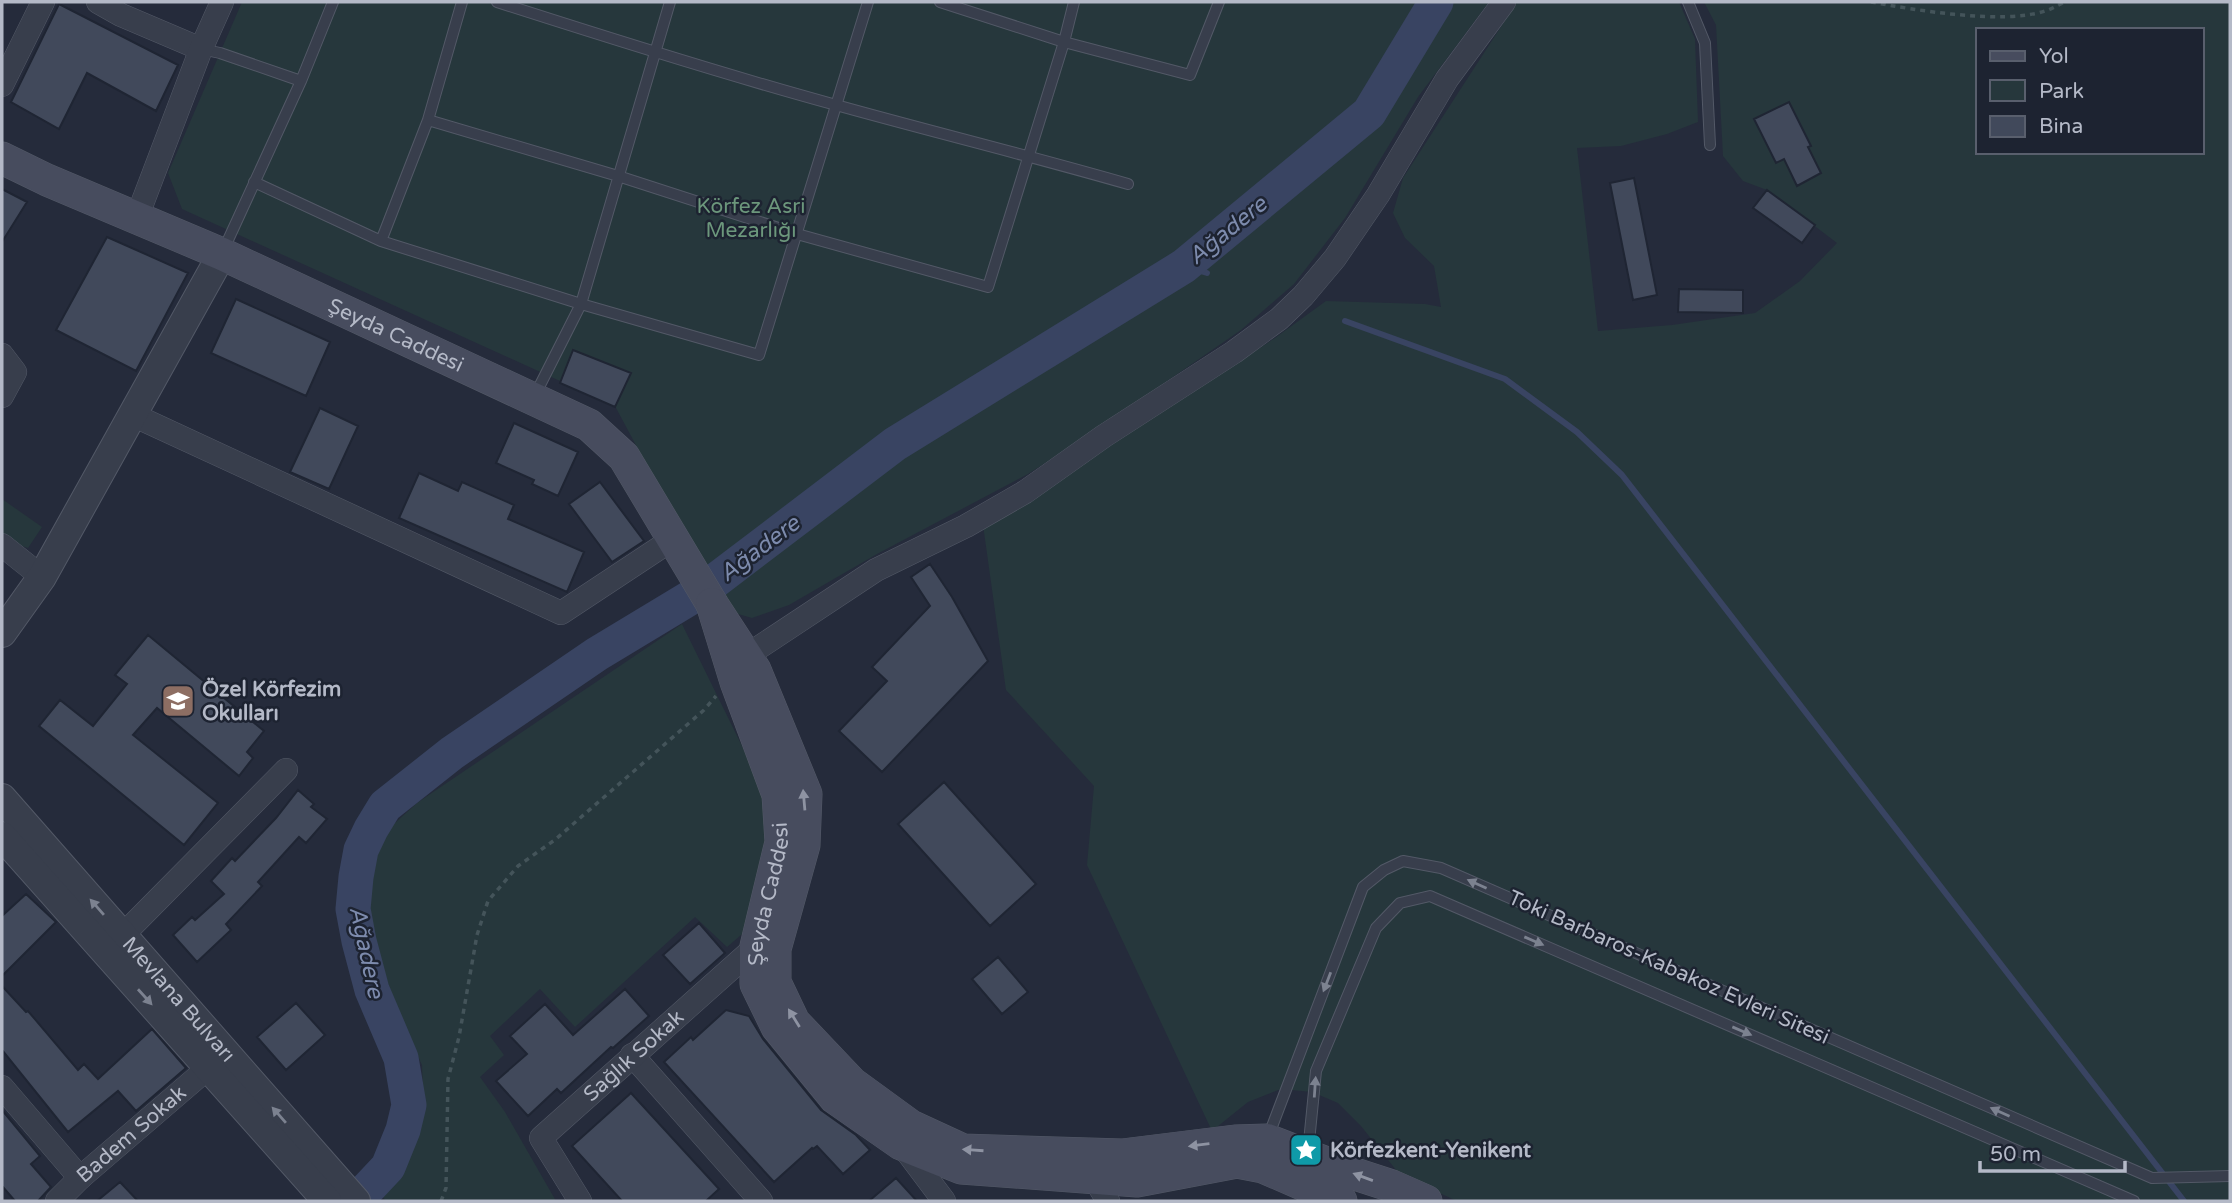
<svg xmlns="http://www.w3.org/2000/svg" width="2232" height="1203" font-family="'Varela Round',sans-serif">
  <style>
    .green { fill: #26373c; fill-rule: evenodd }
    .lines { fill: none; stroke-linecap: round; stroke-linejoin: round }
    .stream { stroke: #394462; stroke-width: 6 }
    .river { stroke: #394462; stroke-width: 35 }
    .building { fill: #41495b; stroke: #1f2533; stroke-width: 2 }
    .service-casing { stroke: #535967; stroke-width: 12 }
    .minor-casing { stroke: #535967; stroke-width: 24 }
    .tertiary-casing { stroke: #535967; stroke-width: 30 }
    .secondary-casing { stroke: #535967; stroke-width: 33 }
    .path { stroke: #44545a; stroke-width: 3.5; stroke-dasharray: 5 5; stroke-linecap: butt }
    .service { stroke: #383e4c; stroke-width: 10 }
    .minor { stroke: #383e4c; stroke-width: 23 }
    .tertiary { stroke: #383e4c; stroke-width: 28 }
    .secondary { stroke: #474c5e; stroke-width: 32 }
    .oneway { fill: #8e93a2 }
    .oneway2 { fill: #7c8290 }
    .labels { text-anchor: middle; stroke-width: 5; stroke-linejoin: round; paint-order: stroke }
    .park-label { font-size: 21px; fill: #6c977c; stroke: #1d2331 }
    .street-label { font-size: 21px; fill: #b4b9c7; stroke: #1d2331 }
    .poi-label { font-size: 21px; font-weight: bold; fill: #b4b9c7; stroke: #1d2331; text-anchor: start }
    .water-label { font-size: 23px; font-style: italic; fill: #7d8bad; stroke: #1d2331 }
  </style>
  <rect width="100%" height="100%" fill="#252b3b"/>
  <path class="green" d="M242,2H1489L1418,97L1345,218L1294,284L1241,330L1092,433L1028,474L877,554L789,605L752,618L724,610L615,406L182,209L168,173Z
    M1517,2H1679L1695,39L1698,122L1667,134L1621,146L1577,148L1598,331L1672,325L1755,313L1800,281L1837,243L1767,190L1743,181L1723,156L1716,25L1704,2H2230V1201H1457L1400,1175L1361,1126L1338,1103L1312,1092L1281,1089L1248,1102L1212,1131L1087,865L1094,786L1006,690L983,525L1041,491L1275,338L1326,301L1425,304L1441,307L1434,266L1405,238L1393,213L1403,178ZM1978,30H2202V152H1978Z
    M2,499L42,527L28,548L19,545L2,533Z
    M682,624L771,805L755,923L727,947L695,917L575,1027L540,989L490,1036L504,1055L480,1077L505,1112L556,1201H386L381,1195L424,1116L422,1065L398,1015L370,925V872L384,833L417,803Z"/>
  <g class="lines">
    <path class="stream" d="M1184,266L1207,273
      M1345,321L1505,379L1577,432L1622,475L2184,1201"/>
    <path class="river" d="M356,1201L388,1167L403,1130L409,1105L401,1058L372,990L359,941L353,909L356,877L361,850L371,829L385,806L452,753L597,654L703,590L895,444L1184,266L1369,113L1436,2"/>
  </g>
  <path class="building" d="M59,4L178,65L156,111L87,73L59,129L11,102Z
    M1789,102L1811,146L1808,147L1821,173L1797,186L1784,159L1776,163L1754,119Z
    M1634,178L1657,295L1633,300L1610,183Z
    M2,189L27,202L2,242Z
    M1767,190L1815,225L1802,243L1753,208Z
    M107,237L188,273L136,371L56,330Z
    M1679,289L1743,290V313L1678,312Z
    M236,299L330,342L306,396L211,353Z
    M573,350L631,373L615,407L560,383Z
    M320,408L358,426L329,489L290,472Z
    M514,423L578,452L558,496L532,484L534,480L496,463Z
    M419,473L458,491L462,482L514,505L508,519L584,552L567,592L399,518Z
    M600,482L644,541L612,562L569,504Z
    M930,564L952,597L988,661L882,772L839,731L887,681L872,667L930,606L911,577Z
    M148,635L264,731L247,752L253,758L239,776L157,708L133,735L218,803L184,845L39,726L60,700L93,726L127,684L115,675Z
    M944,782L1036,884L990,926L898,824Z
    M298,790L314,804L311,807L327,819L306,843L299,837L258,882L262,886L226,924L231,930L197,962L173,935L192,917L195,920L224,894L211,881L232,858L235,861L276,818Z
    M26,894L56,922L2,976V916Z
    M699,923L725,953L690,984L663,955Z
    M998,957L1028,992L1002,1014L972,979Z
    M2,986L26,1012L28,1011L78,1070L84,1064L98,1079L152,1029L186,1068L136,1111L118,1091L68,1132L2,1050Z
    M625,989L649,1016L613,1048L611,1047L561,1093L557,1089L528,1116L496,1081L527,1054L510,1036L545,1004L573,1035Z
    M296,1003L325,1035L286,1070L257,1037Z
    M726,1010L749,1016L763,1039L821,1110L856,1135L870,1150L843,1174L817,1146L813,1149L812,1148L774,1182L664,1062L691,1037L693,1040Z
    M631,1093L719,1189L706,1201H622L572,1146Z
    M2,1110L40,1156L31,1164L51,1187L38,1201H15L2,1186Z
    M896,1178L917,1201H869Z
    M120,1182L138,1201H97Z"/>
  <g class="lines">
    <defs>
      <path id="service" d="M497,2C609,38 722,74 836,105C933,132 1031,156 1128,184
        M940,2L1064,42L1190,75L1219,2
        M1688,2L1705,43L1710,145
        M201,49L220,53L301,81
        M428,120L618,176L797,234L988,287L1064,42L1074,2
        M254,182L381,241L428,120L462,2
        M381,241L581,304L759,355L868,2
        M223,251L301,81L333,2
        M535,395L581,304L670,2
        M1268,1137L1363,887L1384,870L1403,861L1441,868L2152,1178L2230,1176
        M1308,1152L1316,1071L1376,928L1400,903L1430,896L2134,1201"/>
      <g id="minor">
        <path d="M98,2L121,15L201,49"/>
        <path d="M2,85L43,2"/>
        <path d="M137,217L201,49L222,2"/>
        <path d="M2,355L15,372L2,396"/>
        <path d="M133,415L561,613L673,539"/>
        <path d="M2,545L42,577"/>
        <path d="M741,669L746,656L876,570L966,526L1025,492L1104,436L1234,352L1279,319L1303,296L1335,258L1378,195L1447,79L1504,2"/>
        <path d="M110,948L286,770"/>
        <path d="M632,1055L761,1201"/>
        <path d="M2,1087L80,1178"/>
        <path d="M902,1145L944,1201"/>
        <path d="M1088,1168L1108,1201"/>
        <path id="s1" d="M57,1201L80,1178L208,1068"/>
        <path id="s2" d="M580,1201L541,1138L762,941"/>
      </g>
      <g id="tertiary">
        <path d="M2,633L42,577L222,254"/>
        <path id="s3" d="M2,798L356,1201"/>
        <path d="M2,836L327,1201"/>
      </g>
      <g id="secondary">
        <path id="s4" d="M2,158L47,180L222,254L589,425L624,457L712,604"/>
        <path id="s5" d="M1341,1201L1263,1167L1237,1162L1137,1181L961,1168L901,1144L835,1098L777,1027L756,984V946L781,842L778,795L736,682L712,604L755,670L806,794L804,845L775,949V982L794,1022L852,1083L911,1126L963,1150L1122,1155L1235,1141L1267,1140L1355,1174L1392,1186L1426,1201"/>
      </g>
    </defs>
    <use href="#service" class="service-casing"/>
    <use href="#minor" class="minor-casing"/>
    <use href="#tertiary" class="tertiary-casing"/>
    <use href="#secondary" class="secondary-casing"/>
    <path class="path" d="M1871,2C1915,10 2003,25 2045,11C2052,9 2058,5 2065,2
      M441,1201L446,1188L448,1079L459,1037L477,935L488,901L518,866L556,839L704,710L716,696"/>
    <use href="#service" class="service"/>
    <use href="#minor" class="minor"/>
    <use href="#tertiary" class="tertiary"/>
    <use href="#secondary" class="secondary"/>
  </g>
  <defs><path id="oneway-solid" d="M-6-.8H1V-3.2L6.5 0L1 3.2V.8H-6Z" transform="scale(1.75)"/></defs>
  <g class="oneway">
    <use href="#oneway-solid" transform="translate(804 800) rotate(-95)"/>
    <use href="#oneway-solid" transform="translate(794 1018) rotate(-122)"/>
    <use href="#oneway-solid" transform="translate(1199 1145) rotate(173)"/>
    <use href="#oneway-solid" transform="translate(973 1150) rotate(-176)"/>
    <use href="#oneway-solid" transform="translate(1363 1177) rotate(-160)"/>
  </g>
  <g class="oneway2">
    <use href="#oneway-solid" transform="translate(1477 884) rotate(-156)"/>
    <use href="#oneway-solid" transform="translate(97 907) rotate(-131)"/>
    <use href="#oneway-solid" transform="translate(1534 941) rotate(23)"/>
    <use href="#oneway-solid" transform="translate(1327 982) rotate(111)"/>
    <use href="#oneway-solid" transform="translate(145 997) rotate(48)"/>
    <use href="#oneway-solid" transform="translate(1742 1031) rotate(23)"/>
    <use href="#oneway-solid" transform="translate(1315 1087) rotate(-86)"/>
    <use href="#oneway-solid" transform="translate(2000 1112) rotate(-156)"/>
    <use href="#oneway-solid" transform="translate(279 1115) rotate(-131)"/>
  </g>
  <defs>
    <symbol id="school-square" viewBox="-11 -11 22 22"><rect x="-9" y="-9" width="18" height="18" rx="4" fill="#8d6e63" stroke="#1d2331"/><path d="M0-5L7-2L0 1L-7-2ZM-4 1L0 2.5L4 1V4Q0 6-4 4Z" fill="#fff"/></symbol>
    <symbol id="sight-square" viewBox="-11 -11 22 22"><rect x="-9" y="-9" width="18" height="18" rx="4" fill="#0f9aa8" stroke="#1d2331"/><path d="M0-6L1.8-2.2L6-1.7L2.9 1.2L3.7 5.4L0 3.3L-3.7 5.4L-2.9 1.2L-6-1.7L-1.8-2.2Z" fill="#fff"/></symbol>
  </defs>
  <g fill-rule="evenodd">
    <use href="#school-square" x="159" y="682" width="38" height="38"/>
    <use href="#sight-square" x="1287" y="1131" width="38" height="38"/>
  </g>
  <g class="labels">
    <g class="park-label">
      <text x="751" y="213">Körfez Asri<tspan x="751" dy="24">Mezarlığı</tspan></text>
    </g>
    <g class="street-label">
      <text dy="7" stroke="none"><textPath href="#s4" startOffset="432">Şeyda Caddesi</textPath></text>
      <text dy="7" stroke="none"><textPath href="#s5" startOffset="766">Şeyda Caddesi</textPath></text>
      <text transform="translate(1669 967) rotate(24)" y="7">Toki Barbaros-Kabakoz Evleri Sitesi</text>
      <text dy="7" stroke="none"><textPath href="#s3" startOffset="268">Mevlana Bulvarı</textPath></text>
      <text dy="7" stroke="none"><textPath href="#s2" startOffset="198">Sağlık Sokak</textPath></text>
      <text dy="7" stroke="none"><textPath href="#s1" startOffset="100">Badem Sokak</textPath></text>
    </g>
    <g class="poi-label">
      <text x="202" y="696">Özel Körfezim<tspan x="202" dy="24">Okulları</tspan></text>
      <text x="1330" y="1157">Körfezkent-Yenikent</text>
    </g>
    <g class="water-label">
      <text transform="translate(1227 230) rotate(-39)" y="8">Ağadere</text>
      <text transform="translate(759 548) rotate(-37)" y="8">Ağadere</text>
      <text transform="translate(367 952) rotate(78)" y="8">Ağadere</text>
    </g>
  </g>
  <rect width="2232" height="1203" fill="none" stroke="#b4b9c7" stroke-width="7"/>
  <rect x="1976" y="28" width="228" height="126" fill="#1d2331" stroke="#595f6d" stroke-width="2"/>
  <rect x="1990" y="51" width="35" height="10" fill="#474c5e" stroke="#595f6d" stroke-width="2"/>
  <text x="2039" y="63" font-size="21" fill="#b4b9c7">Yol</text>
  <rect x="1990" y="80" width="35" height="21" fill="#26373c" stroke="#595f6d" stroke-width="2"/>
  <text x="2039" y="98" font-size="21" fill="#b4b9c7">Park</text>
  <rect x="1990" y="116" width="35" height="21" fill="#41495b" stroke="#595f6d" stroke-width="2"/>
  <text x="2039" y="133" font-size="21" fill="#b4b9c7">Bina</text>
  <path d="M1980 1161v10h145v-10" fill="none" stroke="#b4b9c7" stroke-width="3.5"/>
  <text x="1990" y="1161" font-size="21" fill="#b4b9c7" stroke="#1d2331" stroke-width="5" paint-order="stroke">50 m</text>
</svg>
